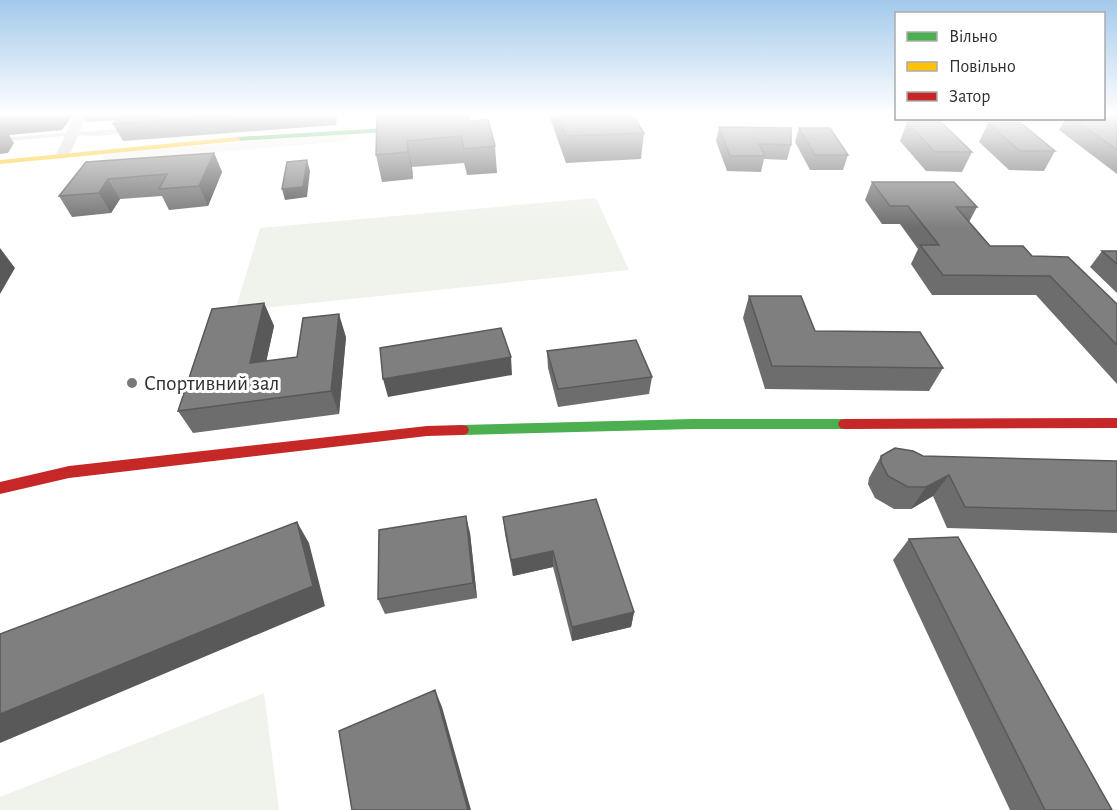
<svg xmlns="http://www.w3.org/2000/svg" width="1117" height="810" font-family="'Alegreya Sans',sans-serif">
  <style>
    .green { fill: #f0f3ec }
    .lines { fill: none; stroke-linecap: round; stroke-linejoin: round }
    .path { stroke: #d4d4d4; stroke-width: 2; stroke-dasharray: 1.5 1.5; stroke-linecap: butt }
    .lane { fill: #d4d4d4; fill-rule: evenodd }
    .street { fill: #d4d4d4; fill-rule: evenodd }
    .fast { fill: #4caf50; fill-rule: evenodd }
    .slow { fill: #ffc107; fill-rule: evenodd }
    .jam { fill: #c62828; fill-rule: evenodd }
    .wall { fill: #6d6d6d }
    .shaded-wall { fill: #595959 }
    .building { fill: #7f7f7f; stroke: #595959; stroke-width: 1.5 }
    .poi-dot { fill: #787878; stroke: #fff; stroke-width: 2 }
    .labels { text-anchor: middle; stroke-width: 6; stroke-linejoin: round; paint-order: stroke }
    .poi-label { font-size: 21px; fill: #303030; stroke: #fff; text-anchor: start }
  </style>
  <rect width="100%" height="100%" fill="#fff"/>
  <path class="green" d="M696,115H801L805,120H698Z
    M348,134V141L101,162L106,153Z
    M596,198L629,270L235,311L260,228Z
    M264,693L279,810H0V797Z"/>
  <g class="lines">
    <path class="path" d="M1037,118L1068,120"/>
    <path class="lane" d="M133,128L136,130L135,131L99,136L73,135L0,142V138Z"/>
    <path class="street" d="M75,115H87L70,154L68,157H58L56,154Z"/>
    <path class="fast" d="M418,126H421V130L236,141L232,139L236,137Z
      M693,419H845L850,420L852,424L850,428L845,429H693L462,435L457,434L455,430L457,426L462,425Z"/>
    <path class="slow" d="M236,137L240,139L239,141L0,164V160Z"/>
    <path class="jam" d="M1117,418V428L845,429L840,428L838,424L840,420L845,419Z
      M462,425L467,426L469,430L467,434L462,435L427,436L69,478L0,494V482L69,466L427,426Z"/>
  </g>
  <path class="wall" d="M83,115H337L336,125L123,141L113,124L116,120L86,122Z
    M377,115L470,121L495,146L497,173L467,175L464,163L412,167L413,179L382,182L376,155Z
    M549,115H633L644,133L641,159L566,163Z
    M1117,115V174L1059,130L1066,118H1104Z
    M907,122L972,152L962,172L926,171L900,141Z
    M988,123L1055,151L1044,171L1009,170L979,142Z
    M719,127L791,145L787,160L764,159L761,172L727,171L716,141Z
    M799,128L848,155L843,170H810L795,142Z
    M214,153L222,172L208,206L169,210L162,196L120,199L111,213L72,217L59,196L86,162Z
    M872,182L977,207L969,222L990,246L1032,256L1117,304V384L1036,295H932L911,264L918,249L900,224H882L865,200Z
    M1102,251H1117V293L1090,267Z
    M749,296L815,331L943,368L929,391L765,389L743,318Z
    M264,303L274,326L266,361L297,357L346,337L339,414L193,433L178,411Z
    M547,351L652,377L649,394L558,407L548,368Z
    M881,456L1117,461V533L947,528L933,496L911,509H894L875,498L868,484L869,478Z
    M596,499L634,612L631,627L572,641L553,567L513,576L505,534L503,517Z
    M470,533L477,598L385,614L378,599Z
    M909,539L1112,810H1010L893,560Z"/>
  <path class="shaded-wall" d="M21,115H73L62,130L9,135L14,143L8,153L0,154V117Z
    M126,115H231L130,122Z
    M333,115H337L336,125Z
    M407,141L412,167L413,179L408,152Z
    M214,153L222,172L208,206L199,186Z
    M307,160L310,171L307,197L285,200L282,189Z
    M108,179L120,199L111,213L99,193Z
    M0,248L15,268L0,294Z
    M264,303L274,326L261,386L250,363Z
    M339,314L346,337L339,414L331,391Z
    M511,357L512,375L388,397L383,379Z
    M949,475L933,496L911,509L926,487Z
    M466,516L470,533L477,598L473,583Z
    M297,522L309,543L325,606L0,743V714Z
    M553,551V567L513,576L511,560Z
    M634,612L631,627L572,641V627Z
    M435,690L442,707L471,810H468Z"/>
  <path class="building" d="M0,115H21L0,117Z
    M148,115H231L113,124L117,118Z
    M377,115H468L470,121L488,119L495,146L464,149L461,136L407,141L408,152L376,155Z
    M558,115H633L644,133L566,136Z
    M1104,115H1117V150L1072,118H1104Z
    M907,122H941L972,152H935Z
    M988,123H1021L1055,151H1020Z
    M719,127L791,128V145L759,144L765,156H730Z
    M799,128H830L848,155H815Z
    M214,153L199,186L159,189L167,174L108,179L99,193L59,196L86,162Z
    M307,160L303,187L282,189L287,162Z
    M872,182H954L977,207H956L990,246H1023L1032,256L1068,257L1117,304V345L1050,276L943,275L920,245H939L908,206H890Z
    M1102,251H1117V264Z
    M749,296H801L815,331L920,332L943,368L772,366Z
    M264,303L250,363L297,357L303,318L339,314L331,391L178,411L212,309Z
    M501,328L511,357L383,379L380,348Z
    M636,340L652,377L558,389L547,351Z
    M895,448L913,451L923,456L1117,461V511L965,507L949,475L926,487H908L888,476L881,462V456Z
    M596,499L634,612L572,627L553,551L511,560L503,517Z
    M466,516L473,583L378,599L379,530Z
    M297,522L313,586L0,714V634Z
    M958,537L1112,810H1045L909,539Z
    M435,690L468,810H352L339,731Z"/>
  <linearGradient id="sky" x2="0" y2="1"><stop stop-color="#a3c9eb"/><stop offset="0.5" stop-color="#fff"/><stop offset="1" stop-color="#fff" stop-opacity="0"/></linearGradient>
  <rect width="1117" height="228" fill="url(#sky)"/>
  <circle class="poi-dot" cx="132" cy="383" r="6"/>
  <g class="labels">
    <g class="poi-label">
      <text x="144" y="390">Спортивний зал</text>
    </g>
  </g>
  <rect x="895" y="12" width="210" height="108" fill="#ffffff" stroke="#acacac" stroke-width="1.5"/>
  <rect x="907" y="32" width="30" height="9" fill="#4caf50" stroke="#acacac" stroke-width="1.5"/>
  <text x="949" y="42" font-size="18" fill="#303030">Вільно</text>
  <rect x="907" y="62" width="30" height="9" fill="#ffc107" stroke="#acacac" stroke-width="1.5"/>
  <text x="949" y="72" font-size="18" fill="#303030">Повільно</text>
  <rect x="907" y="92" width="30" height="9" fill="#c62828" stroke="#acacac" stroke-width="1.5"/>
  <text x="949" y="102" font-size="18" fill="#303030">Затор</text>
</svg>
